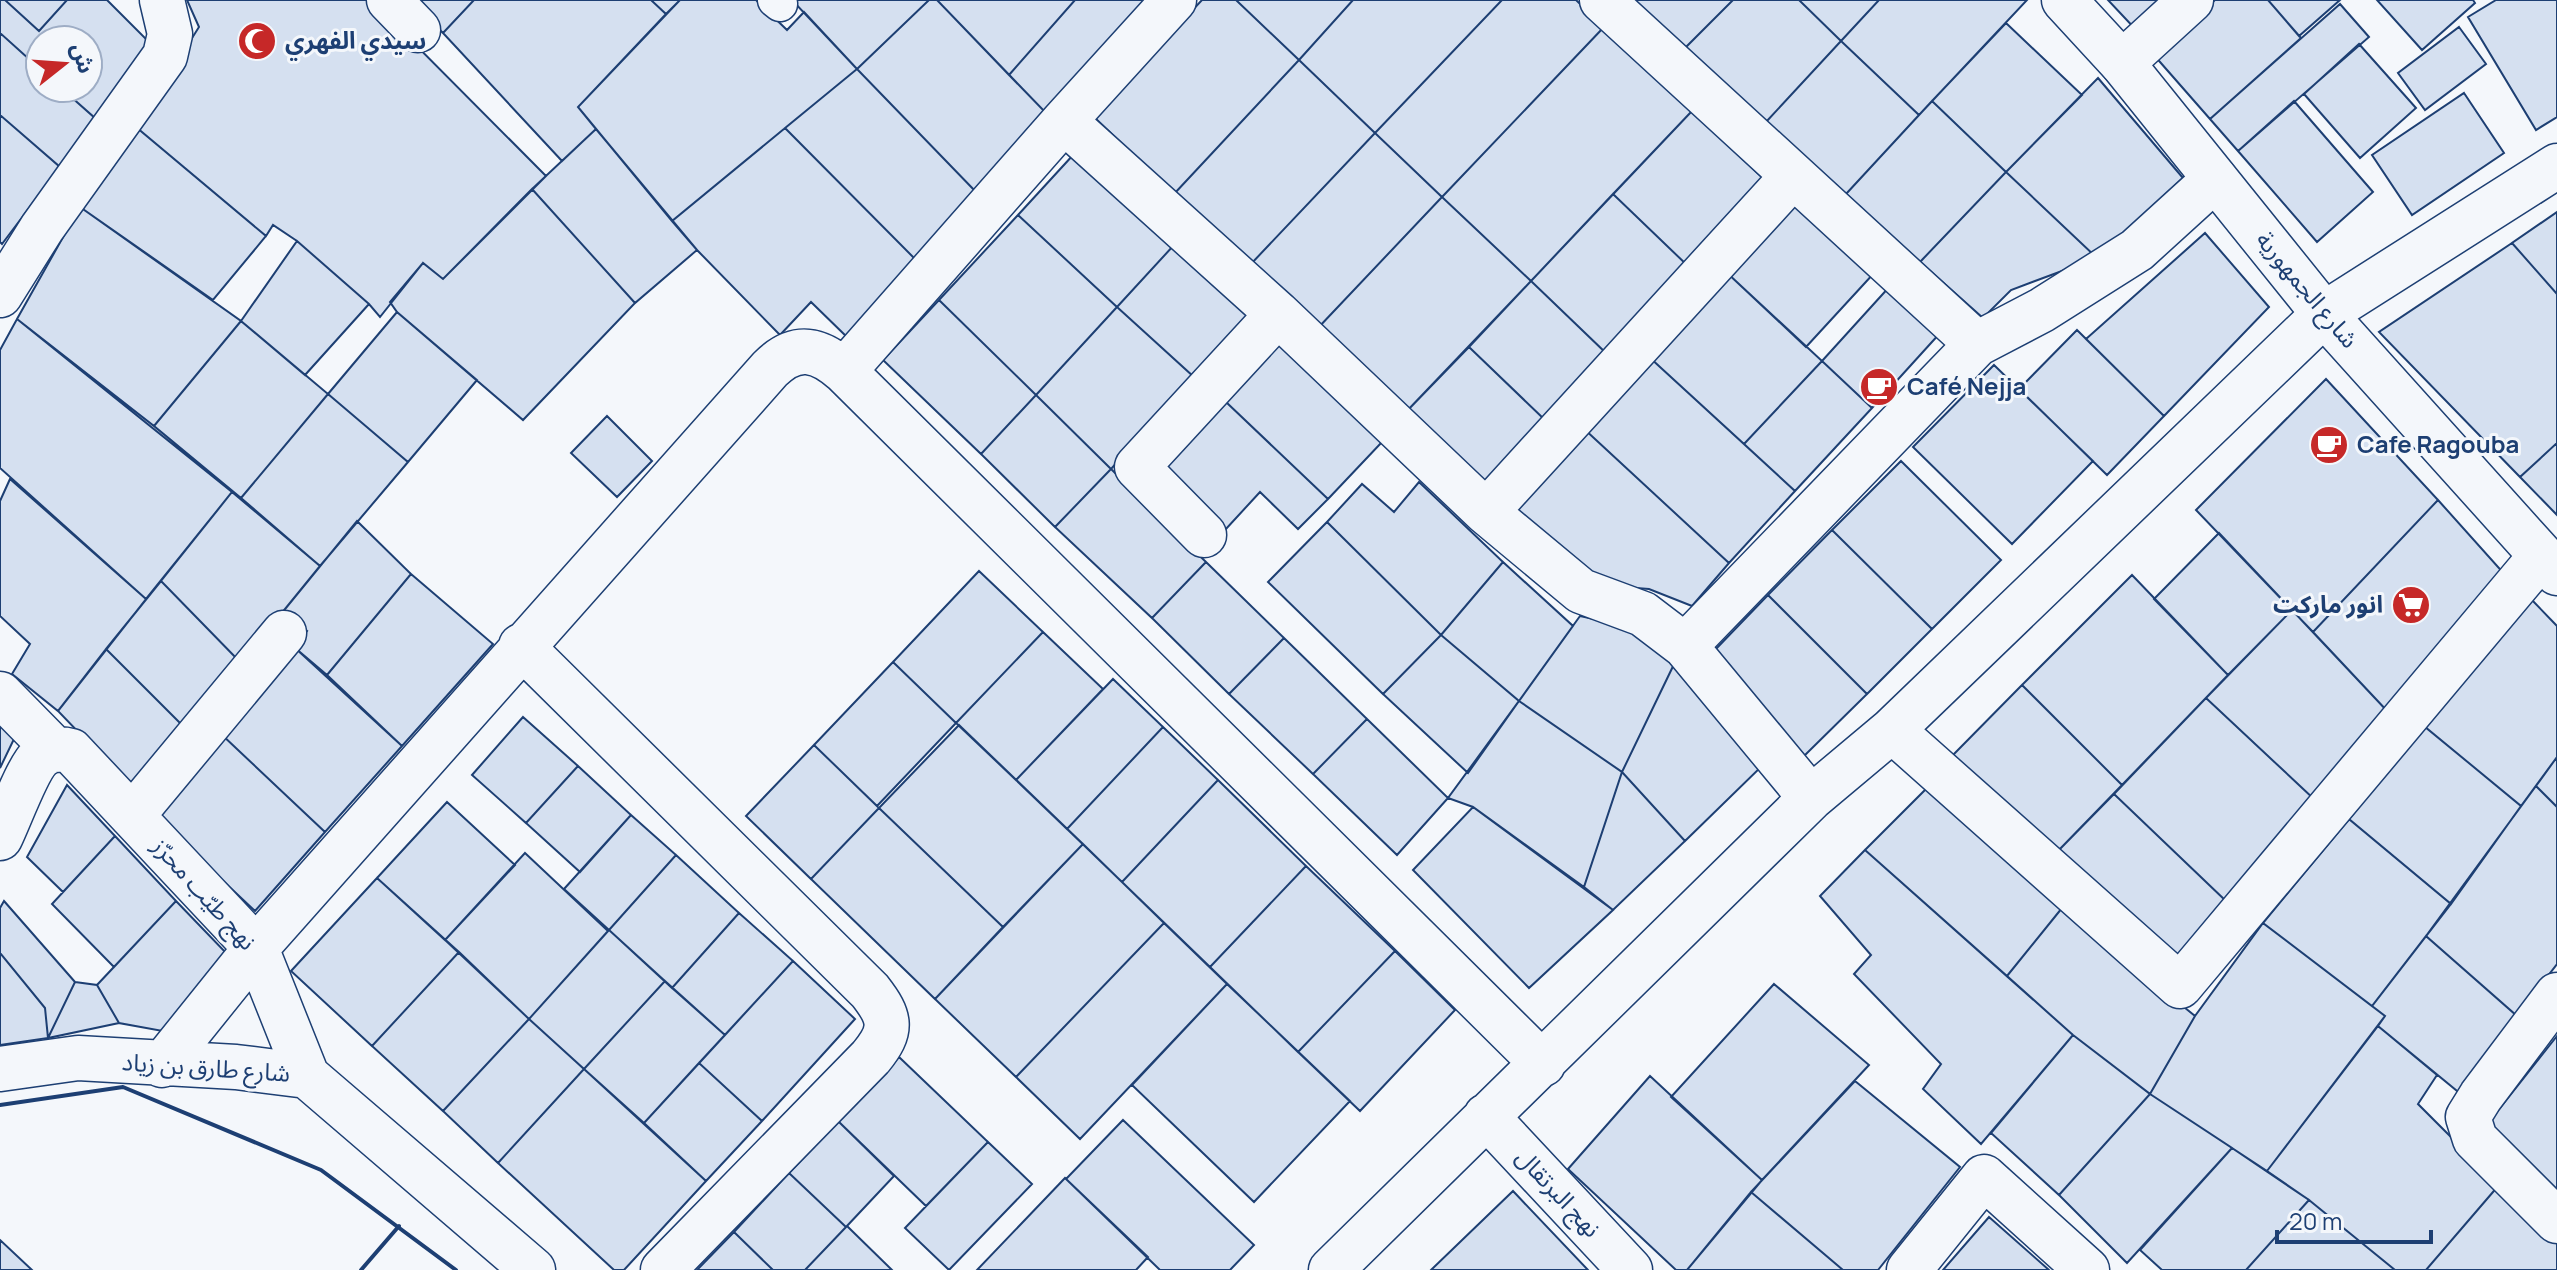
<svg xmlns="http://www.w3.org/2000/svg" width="2557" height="1270" font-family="Manrope,'Noto Sans Arabic',sans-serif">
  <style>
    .building { fill: #d5e0f0; stroke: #1d3f73; stroke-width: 2 }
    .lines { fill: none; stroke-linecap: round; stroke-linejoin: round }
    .pedestrian-casing { stroke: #1d3f73; stroke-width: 37 }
    .minor-casing { stroke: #1d3f73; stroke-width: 47 }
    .tertiary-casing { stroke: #1d3f73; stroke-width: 47 }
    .pedestrian { stroke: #f4f7fb; stroke-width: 34 }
    .minor { stroke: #f4f7fb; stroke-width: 44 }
    .tertiary { stroke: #f4f7fb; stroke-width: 44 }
    .wall { stroke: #1d3f73; stroke-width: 4 }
    .labels { text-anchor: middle; stroke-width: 6; stroke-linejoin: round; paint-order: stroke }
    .poi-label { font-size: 24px; font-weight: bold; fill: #1d3f73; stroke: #f4f7fb; text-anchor: start }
    .street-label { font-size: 24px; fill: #1d3f73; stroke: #f4f7fb }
  </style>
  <rect width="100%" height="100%" fill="#f4f7fb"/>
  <path class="building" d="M0,0H5L39,31L67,0H107L152,45L96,119L61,88H88V40H40V69L0,33Z
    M5,0H67L39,31Z
    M187,0H371L546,176L443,279L423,263L380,317L369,304L297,241L273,225L266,236L136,127L199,27Z
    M409,0H474L443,33Z
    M474,0H651L666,14L578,107L596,129L562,161L443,33Z
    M651,0H680L666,14Z
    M680,0H756L787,30L804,12L857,69L672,221L578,107Z
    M792,0H929L857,69Z
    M929,0H937L1047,114L977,193L857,69Z
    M937,0H1075L1009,75Z
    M1075,0H1147L1047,114L1009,75Z
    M1202,0H1236L1299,60L1174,194L1093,116Z
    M1236,0H1353L1299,60Z
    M1353,0H1502L1375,133L1299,60Z
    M1502,0H1576L1604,27L1442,197L1375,133Z
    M1632,0H1733L1685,48Z
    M1733,0H1799L1841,41L1766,122L1685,48Z
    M1799,0H1879L1841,41Z
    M1879,0H2027L1919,115L1841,41Z
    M2108,0H2173L2139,33Z
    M2215,0H2268L2301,38L2210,119L2153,54Z
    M2268,0H2340L2299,36Z
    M2377,0H2473L2475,3L2422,50Z
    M2496,0H2557V117L2536,130L2468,17Z
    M2340,4L2369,37L2238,151L2210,119Z
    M2006,23L2082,95L2006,172L1932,101Z
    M1604,27L1692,111L1531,281L1442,197Z
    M2459,27L2486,64L2425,110L2398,73Z
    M0,33L40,69V88H61L96,119L60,167L0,115Z
    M1841,41L1919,115L1846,194L1766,122Z
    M2359,44L2416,108L2360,158L2304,94Z
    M1299,60L1375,133L1250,265L1174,194Z
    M857,69L977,193L917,261L785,128Z
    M2098,78L2183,178L2097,258L2006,172Z
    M2464,93L2504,153L2412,215L2372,155Z
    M1932,101L2006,172L1920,262L1846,194Z
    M2294,101L2373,192L2317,242L2238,151Z
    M1692,111L1768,183L1689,267L1613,194Z
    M0,115L60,167L2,244L0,242Z
    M136,127L266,236L213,300L80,207Z
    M785,128L917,261L849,339L811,302L780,335L697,250L672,221Z
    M596,129L697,250L635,303L532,189Z
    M1375,133L1442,197L1317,329L1250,265Z
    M1074,154L1174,245L1117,307L1018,215Z
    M2006,172L2097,258L2011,290L1983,318L1920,262Z
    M532,189L635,303L523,420L397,312L390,302L423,263L443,279Z
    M1613,194L1689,267L1607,354L1531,281Z
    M1442,197L1531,281L1405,413L1317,329Z
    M1793,197L1875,272L1806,347L1725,271Z
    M80,207L241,321L154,426L17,319Z
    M2557,212V294L2512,243Z
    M1018,215L1117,307L1036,395L939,300Z
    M2205,233L2269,307L2164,416L2086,339Z
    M297,241L369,304L305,375L241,321Z
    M2512,243L2557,294V443L2520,477L2379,332Z
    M1174,245L1251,317L1194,377L1117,307Z
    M1725,271L1822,361L1744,444L1648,356Z
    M1531,281L1607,354L1545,420L1469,347Z
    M1891,285L1941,332L1872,408L1822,361Z
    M939,300L1036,395L981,454L883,360Z
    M1117,307L1194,377L1111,469L1036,395Z
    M397,312L477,380L408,462L328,394Z
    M17,319L232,492L146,599L0,468V350Z
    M241,321L328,394L241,498L154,426Z
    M2077,330L2164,416L2107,475L2019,389Z
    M1279,343L1382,442L1328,499L1226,402Z
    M1469,347L1545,420L1482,486L1405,413Z
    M1648,356L1795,491L1729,563L1582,427Z
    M1822,361L1872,408L1795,491L1744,444Z
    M1994,365L2093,461L2012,544L1913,447Z
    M2326,379L2438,500L2313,632L2196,510Z
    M328,394L408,462L320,566L241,498Z
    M1036,395L1111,469L1055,527L981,454Z
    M1226,402L1328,499L1298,529L1260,492L1225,530L1161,468Z
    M607,416L652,461L617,497L571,453Z
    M1582,427L1729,563L1692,606L1649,589L1597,585L1512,509Z
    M2557,443V515L2520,477Z
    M1901,461L2001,560L1932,629L1832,530Z
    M1111,469L1206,562L1152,618L1055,527Z
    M10,479L146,599L58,711L12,674L30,644L0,616V501Z
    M1419,482L1503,562L1441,635L1327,522L1362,484L1394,512Z
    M232,492L320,566L241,663L161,581Z
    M2438,500L2507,577L2389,713L2313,632Z
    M357,521L411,574L327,675L294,647L307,631L281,614Z
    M1327,522L1441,635L1383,694L1268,582Z
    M1832,530L1932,629L1867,694L1768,595Z
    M2219,533L2292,610L2228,675L2154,599Z
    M1206,562L1284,638L1229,694L1152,618Z
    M1503,562L1573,626L1519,701L1441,635Z
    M979,571L1043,632L956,723L893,662Z
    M411,574L493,644L402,746L327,675Z
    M2132,575L2228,675L2122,785L2022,685Z
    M161,581L241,663L187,730L106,649Z
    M1768,595L1867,694L1801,759L1713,652Z
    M2531,599L2557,626V757L2521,806L2424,726Z
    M2292,610L2389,713L2315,800L2206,698Z
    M1580,616L1626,626L1677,658L1622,772L1519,701Z
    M1043,632L1103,689L1016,780L956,723Z
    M1441,635L1519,701L1468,773L1383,694Z
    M1284,638L1367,719L1313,774L1229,694Z
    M294,647L402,746L325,832L220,733Z
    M106,649L187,730L136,792L58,711Z
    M1677,658L1763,765L1685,841L1622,772Z
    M893,662L956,723L877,806L814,745Z
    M1113,679L1163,727L1067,829L1016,780Z
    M2022,685L2122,785L2057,852L1953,755Z
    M2206,698L2315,800L2227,902L2114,794Z
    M1519,701L1622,772L1584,887L1473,807L1448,798Z
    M523,717L578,766L526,823L472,775Z
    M1367,719L1448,798L1397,855L1313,774Z
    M0,725L14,739L0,768Z
    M959,725L1083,844L1003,927L879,808Z
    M2424,726L2521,806L2451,904L2349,819Z
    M1163,727L1218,780L1122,882L1067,829Z
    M220,733L325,832L255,911L152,814Z
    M814,745L879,808L811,879L746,816Z
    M2557,757V807L2536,786Z
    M578,766L631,815L580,872L526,823Z
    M1622,772L1685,841L1613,910L1584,887Z
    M1218,780L1306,866L1210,967L1122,882Z
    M67,785L115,836L63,892L27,857Z
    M1929,786L2062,908L2007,976L1865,850Z
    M2536,786L2557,807V964L2517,1016L2426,936Z
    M2114,794L2227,902L2175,961L2057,852Z
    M447,802L515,865L445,940L377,878Z
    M1473,807L1613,910L1529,988L1413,870Z
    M879,808L1003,927L935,999L811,879Z
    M631,815L676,855L609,930L564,889Z
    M2349,819L2451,904L2372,1006L2263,923Z
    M115,836L176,901L114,967L52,904Z
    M1083,844L1164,923L1016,1077L935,999Z
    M1865,850L2073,1035L1981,1144L1923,1089L1941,1064L1854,974L1871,955L1820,896Z
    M525,853L608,931L529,1019L445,940Z
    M676,855L739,913L672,988L609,930Z
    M1306,866L1395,951L1298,1052L1210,967Z
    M377,878L459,952L372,1046L291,971Z
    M4,901L75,982L48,1038L45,1008L0,953V908Z
    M176,901L230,957L168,1032L119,1023L97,985Z
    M2062,908L2195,1016L2150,1094L2073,1035L2007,976Z
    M739,913L793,961L725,1035L672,988Z
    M1164,923L1227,984L1080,1139L1016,1077Z
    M2263,923L2385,1016L2267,1171L2150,1094L2195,1016Z
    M609,930L665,981L584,1069L529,1019Z
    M2426,936L2517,1016L2462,1095L2378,1026L2385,1016L2372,1006Z
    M1395,951L1455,1010L1360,1111L1298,1052Z
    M459,952L529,1019L443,1111L372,1046Z
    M0,953L45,1008L48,1038L0,1045Z
    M793,961L855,1019L762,1121L699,1063Z
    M665,981L725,1035L644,1123L584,1069Z
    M75,982L97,985L119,1023L48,1038Z
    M1227,984L1350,1101L1254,1202L1132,1085Z
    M1774,984L1869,1065L1762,1180L1671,1097Z
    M529,1019L584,1069L498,1163L443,1111Z
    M2378,1026L2437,1075L2418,1104L2499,1185L2426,1270H2395L2309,1200L2267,1171Z
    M2073,1035L2150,1094L2059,1195L1991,1133Z
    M2557,1036V1190L2556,1191L2489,1122Z
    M899,1057L988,1142L926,1206L838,1121Z
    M699,1063L762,1121L706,1181L644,1123Z
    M584,1069L706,1181L624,1270H614L498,1163Z
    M1650,1076L1762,1180L1687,1270H1676L1568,1169Z
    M1855,1081L1960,1167L1878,1270H1843L1751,1192Z
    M2150,1094L2232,1148L2127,1263L2059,1195Z
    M1123,1120L1254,1245L1230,1270H1160L1066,1179Z
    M838,1121L894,1176L846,1227L789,1173Z
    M988,1142L1032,1184L949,1270L905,1228Z
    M2232,1148L2309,1200L2246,1270H2162L2140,1250Z
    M789,1173L846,1227L805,1270H773L734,1232Z
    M1065,1178L1148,1257L1136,1270H977Z
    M2499,1185L2557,1242V1270H2426Z
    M1513,1191L1588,1270H1431Z
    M1751,1192L1843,1270H1687Z
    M2309,1200L2395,1270H2246Z
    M1989,1217L2049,1270H1943Z
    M847,1226L892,1270H805Z
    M734,1232L773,1270H697Z
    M0,1240L32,1270H0Z"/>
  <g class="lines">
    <defs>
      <path id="pedestrian" d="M775,0L780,4"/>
      <path id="minor" d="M389,0L418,30
        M1602,0L1977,344
        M2122,63L2191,0
        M1064,121L1174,0
        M0,295L42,228L165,56L170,34L162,0
        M1486,512L1792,177
        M1204,535L1137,467L1278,314
        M521,646L870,991C891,1018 893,1030 871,1057L663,1270
        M0,694L55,750
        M1892,730L2180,986L2541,556
        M1811,798L1685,646L1977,344L2042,310L2137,250L2215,179
        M132,816L284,633
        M0,838C9,820 27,769 40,757C49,749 60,748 71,751L256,948L307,1076
        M2557,995L2481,1096L2468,1117L2475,1139L2557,1221
        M1543,1064L844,371L1064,121L1278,314L1486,512L1581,591L1643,614L1685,646
        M162,1065L256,948L770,369C796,343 819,349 844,371
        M0,1069L78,1058L236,1067L307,1076L533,1270
        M1486,1116L1630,1270
        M1331,1270L1811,798L1892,730L2324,314L2557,166
        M1909,1270L1984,1177L2087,1270"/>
      <path id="tertiary" d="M2064,0L2122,63L2324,314L2557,573"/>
    </defs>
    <use href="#pedestrian" class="pedestrian-casing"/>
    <use href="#minor" class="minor-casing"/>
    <use href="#tertiary" class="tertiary-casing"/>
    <use href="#pedestrian" class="pedestrian"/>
    <use href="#minor" class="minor"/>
    <use href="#tertiary" class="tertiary"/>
    <path class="wall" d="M0,1105L123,1087L321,1170L456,1270
      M361,1270L399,1226"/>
  </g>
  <defs>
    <symbol id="mosque-disc" viewBox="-11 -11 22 22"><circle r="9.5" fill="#c62828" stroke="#f4f7fb"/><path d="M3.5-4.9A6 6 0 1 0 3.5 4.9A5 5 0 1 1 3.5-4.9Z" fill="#fff"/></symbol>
    <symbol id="cafe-disc" viewBox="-11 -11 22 22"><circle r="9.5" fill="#c62828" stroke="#f4f7fb"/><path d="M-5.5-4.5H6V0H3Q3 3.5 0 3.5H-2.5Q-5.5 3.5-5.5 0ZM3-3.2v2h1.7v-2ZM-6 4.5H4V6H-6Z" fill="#fff"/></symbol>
    <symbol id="supermarket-disc" viewBox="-11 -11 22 22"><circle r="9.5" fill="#c62828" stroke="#f4f7fb"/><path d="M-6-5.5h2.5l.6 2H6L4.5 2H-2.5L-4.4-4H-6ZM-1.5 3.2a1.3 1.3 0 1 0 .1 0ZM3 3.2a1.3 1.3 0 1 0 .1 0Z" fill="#fff"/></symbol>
  </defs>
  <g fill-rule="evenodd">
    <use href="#mosque-disc" x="235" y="19" width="44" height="44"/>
    <use href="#cafe-disc" x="1857" y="365" width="44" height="44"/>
    <use href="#cafe-disc" x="2307" y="423" width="44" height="44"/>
    <use href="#supermarket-disc" x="2389" y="583" width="44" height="44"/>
  </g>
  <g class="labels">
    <g class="poi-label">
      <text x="285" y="49">سيدي الفهري</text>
      <text x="1907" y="395">Café Nejja</text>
      <text x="2357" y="453">Cafe Ragouba</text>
      <text x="2383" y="613" text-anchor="end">انور ماركت</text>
    </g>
    <g class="street-label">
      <text transform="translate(2307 290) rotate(50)" y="8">شارع الجمهورية</text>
      <text transform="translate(204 894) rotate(48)" y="8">نهج طيّب محرّز</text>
      <text transform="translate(206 1068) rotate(4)" y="8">شارع طارق بن زياد</text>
      <text transform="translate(1558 1193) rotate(47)" y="8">نهج البرتقال</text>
    </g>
  </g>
  <g transform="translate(64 64) rotate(73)"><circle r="38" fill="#f4f7fb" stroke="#9eadc5" stroke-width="2"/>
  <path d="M0-6L14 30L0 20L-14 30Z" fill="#c62828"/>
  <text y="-12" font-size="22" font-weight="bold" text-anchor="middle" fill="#1d3f73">ش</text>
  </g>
  <path d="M2277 1230v12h154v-12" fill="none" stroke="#1d3f73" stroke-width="4"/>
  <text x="2289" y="1230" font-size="24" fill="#1d3f73" stroke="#f4f7fb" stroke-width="6" paint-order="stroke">20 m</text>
</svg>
